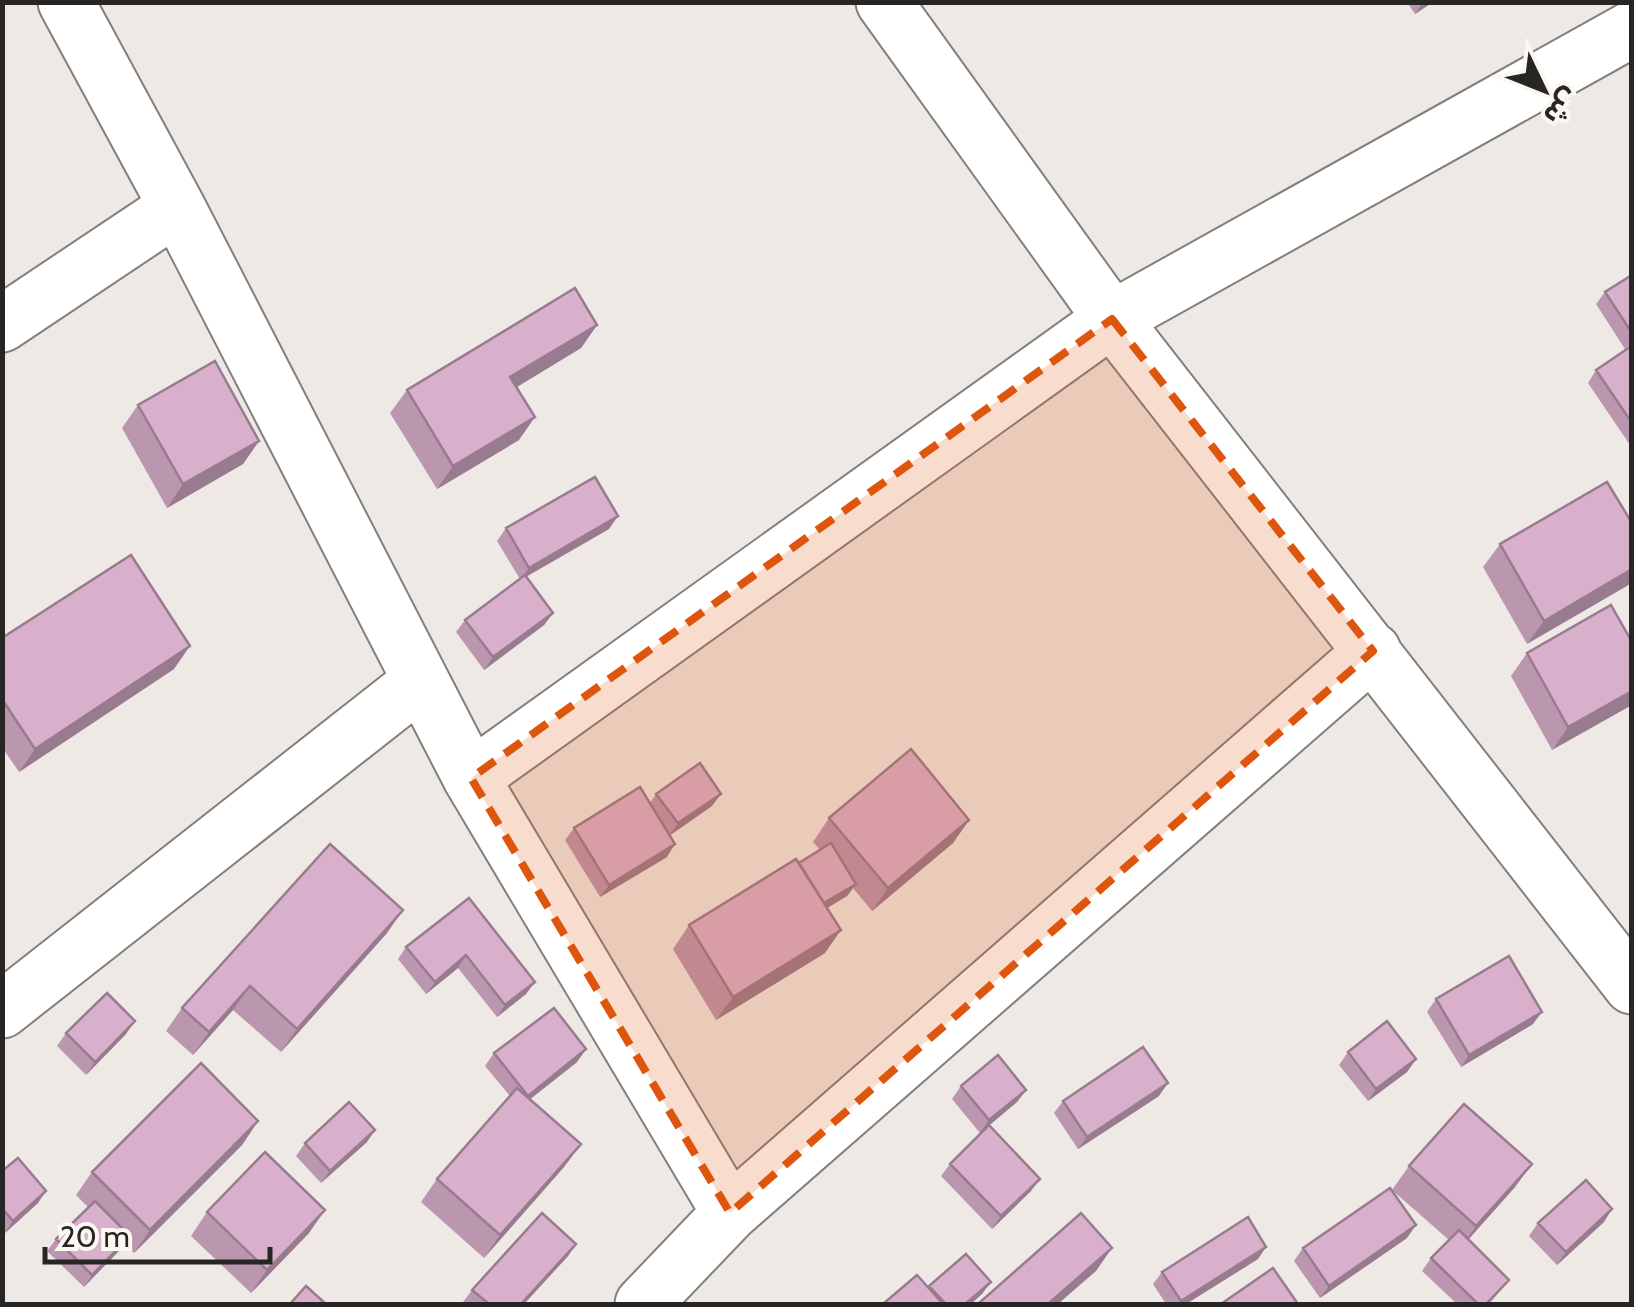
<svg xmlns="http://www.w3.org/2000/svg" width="1634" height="1307" font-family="Cabin,'Noto Sans Arabic',sans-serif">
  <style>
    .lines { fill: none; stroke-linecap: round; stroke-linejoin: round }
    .street-casing { stroke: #837f7a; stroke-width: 59 }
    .street { stroke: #fff; stroke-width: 55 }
    .wall { fill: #bb97af }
    .shaded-wall { fill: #987b8f }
    .building { fill: #d9b0cc; stroke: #987b8f; stroke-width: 2.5 }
    .marked { fill: #de560d; fill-opacity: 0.2; stroke: #de560d; stroke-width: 8; stroke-dasharray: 20 12; stroke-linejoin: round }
  </style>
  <rect width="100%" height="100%" fill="#eee9e4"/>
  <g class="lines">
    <defs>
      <path id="street" d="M66,2L177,207L471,778L730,1213
        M884,2L1112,319L1632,986
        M2,324L177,207
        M471,778L1112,319L1632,29
        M2,1010L421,681
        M643,1304L730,1213L1373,651"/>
    </defs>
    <use href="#street" class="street-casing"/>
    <use href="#street" class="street"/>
  </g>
  <path class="wall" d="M1407,2H1433L1415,14Z
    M1632,275V344L1625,349L1596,304L1605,292Z
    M597,325L581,348L516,387L519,440L437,489L390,413L407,390Z
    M1632,348V448L1588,383L1596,370Z
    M138,405L259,441L243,464L167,508L122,428Z
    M1632,523L1527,644L1483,567L1500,544Z
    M506,528L609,529L526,577L553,613L544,625L484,670L456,632L465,620L520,579L497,541Z
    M2,638L174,669L19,772L2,747Z
    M1632,642L1552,750L1511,676L1527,653Z
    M656,794L712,806L670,835L667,857L600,897L565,840L574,828L650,803Z
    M829,818L969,820L953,843L872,911L853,888L847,896L827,908L825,953L716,1020L673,949L689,925L820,850L813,842Z
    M469,898L526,994L497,1017L458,968L426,994L398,959L406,947Z
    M387,933L281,1052L233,1010L193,1055L166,1031L182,1008Z
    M1436,999L1533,1024L1461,1067L1427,1012Z
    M66,1033L126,1034L86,1075L57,1046Z
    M586,1049L577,1062L530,1099L581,1144L564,1167L484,1258L421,1202L437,1179L510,1096L485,1066L494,1053Z
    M1348,1052L1416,1059L1407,1072L1368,1101L1339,1065Z
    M961,1086L1026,1090L1017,1102L980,1133L952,1099Z
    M1159,1096L1078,1149L1054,1113L1063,1101Z
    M258,1121L242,1145L134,1253L125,1243L84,1287L47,1251L56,1239L88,1207L76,1195L92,1172Z
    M367,1142L321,1183L296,1156L305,1143Z
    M950,1164L1031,1191L992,1229L941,1176Z
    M1409,1166L1515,1187L1468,1239L1509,1280L1489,1304H1457L1422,1271L1431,1258L1449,1240L1392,1190Z
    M2,1171L38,1203L5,1233L2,1231Z
    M207,1212L309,1233L251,1293L191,1236Z
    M1604,1222L1557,1265L1529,1236L1538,1223Z
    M1407,1238L1320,1298L1294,1261L1303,1248Z
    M576,1244L568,1256L524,1304H466L463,1302L472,1290Z
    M1258,1259L1186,1304H1166L1153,1284L1162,1272Z"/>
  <path class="shaded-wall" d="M1423,2H1433L1415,14Z
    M597,325L581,348L494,401L510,377Z
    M535,417L519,440L437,489L453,466Z
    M259,441L243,464L167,508L183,484Z
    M618,516L609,529L520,580L529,568Z
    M1632,569V583L1527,644L1544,621Z
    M553,613L544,625L484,670L493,657Z
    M190,646L174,669L19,772L35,749Z
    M1632,691V705L1552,750L1568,727Z
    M721,794L712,806L669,836L678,823Z
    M969,820L953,843L872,911L888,888Z
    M675,844L667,857L600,897L609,885Z
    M856,884L847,896L809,919L818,907Z
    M403,910L387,933L281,1052L297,1029Z
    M841,930L825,953L716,1020L733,997Z
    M466,955L458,968L426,994L435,982Z
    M535,982L526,994L497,1017L505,1005Z
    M250,986L233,1010L193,1055L209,1032Z
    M1542,1012L1533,1024L1461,1067L1469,1055Z
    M135,1021L126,1034L86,1075L95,1062Z
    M586,1049L577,1062L519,1108L528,1096Z
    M1416,1059L1407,1072L1368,1101L1376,1089Z
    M1168,1083L1159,1096L1078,1149L1087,1137Z
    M1026,1090L1017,1102L980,1133L989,1120Z
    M258,1121L242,1145L134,1253L150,1230Z
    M375,1130L367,1142L321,1183L330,1171Z
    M581,1144L564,1167L484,1258L500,1235Z
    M1532,1164L1515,1187L1460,1249L1476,1226Z
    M1040,1179L1031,1191L992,1229L1001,1216Z
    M46,1191L38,1203L5,1233L13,1221Z
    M1612,1209L1604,1222L1557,1265L1566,1252Z
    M325,1210L309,1233L251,1293L267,1270Z
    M1416,1225L1407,1238L1320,1298L1329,1286Z
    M130,1236L121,1249L84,1287L92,1275Z
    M576,1244L568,1256L524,1304H521Z
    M1266,1247L1258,1259L1186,1304H1178L1181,1301Z
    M1112,1248L1096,1271L1058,1304H1048Z
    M991,1282L982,1294L971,1304H965Z"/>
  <path class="building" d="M1632,275V333L1605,292Z
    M575,288L597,325L510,377L535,417L453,466L407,390Z
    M1630,347L1632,348V423L1596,370Z
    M215,361L259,441L183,484L138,405Z
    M595,477L618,516L529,568L506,528Z
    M1607,482L1632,523V569L1544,621L1500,544Z
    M131,555L190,646L35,749L2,699V638Z
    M525,575L553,613L493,657L465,620Z
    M1611,605L1632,642V691L1568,727L1527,653Z
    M911,749L969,820L888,888L829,818Z
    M700,763L721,794L678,823L656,794Z
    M640,787L675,844L609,885L574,828Z
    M831,843L856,884L824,903L799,863Z
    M330,844L403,910L297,1029L250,986L209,1032L182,1008Z
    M796,859L841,930L733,997L689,925Z
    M469,898L535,982L505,1005L466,955L435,982L406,947Z
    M1509,956L1542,1012L1469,1055L1436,999Z
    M107,993L135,1021L95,1062L66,1033Z
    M554,1008L586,1049L528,1096L494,1053Z
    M1387,1021L1416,1059L1376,1089L1348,1052Z
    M1143,1047L1168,1083L1087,1137L1063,1101Z
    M998,1055L1026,1090L989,1120L961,1086Z
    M201,1063L258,1121L150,1230L92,1172Z
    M517,1088L581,1144L500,1235L437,1179Z
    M349,1102L375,1130L330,1171L305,1143Z
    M1464,1104L1532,1164L1476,1226L1409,1166Z
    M989,1125L1040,1179L1001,1216L950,1164Z
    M265,1152L325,1210L267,1270L207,1212Z
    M18,1158L46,1191L13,1221L2,1208V1171Z
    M1586,1180L1612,1209L1566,1252L1538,1223Z
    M1390,1188L1416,1225L1329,1286L1303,1248Z
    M95,1201L130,1236L92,1275L56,1239Z
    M542,1213L576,1244L521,1304H489L472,1290Z
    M1081,1213L1112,1248L1048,1304H978Z
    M1248,1217L1266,1247L1181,1301L1162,1272Z
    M1459,1230L1509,1280L1486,1304H1478L1431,1258Z
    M966,1254L991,1282L965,1304H946L929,1286Z
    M1273,1268L1298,1304H1221Z
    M917,1275L943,1304H883Z
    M306,1286L326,1304H290Z"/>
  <path class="marked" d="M1112,319L1373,651L730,1213L471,778Z"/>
  <rect width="1634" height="1307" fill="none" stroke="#282624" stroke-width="10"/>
  <g transform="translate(1544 90) rotate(133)" stroke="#fbf7f1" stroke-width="8" paint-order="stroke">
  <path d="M0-8L18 38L0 25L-18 38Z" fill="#282624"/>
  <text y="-15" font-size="28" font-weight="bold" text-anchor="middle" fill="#282624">ش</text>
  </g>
  <path d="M45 1247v15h225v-15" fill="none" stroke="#282624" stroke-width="5"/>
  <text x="60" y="1247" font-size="30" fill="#282624" stroke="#fbf7f1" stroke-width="8" paint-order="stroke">20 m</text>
</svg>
